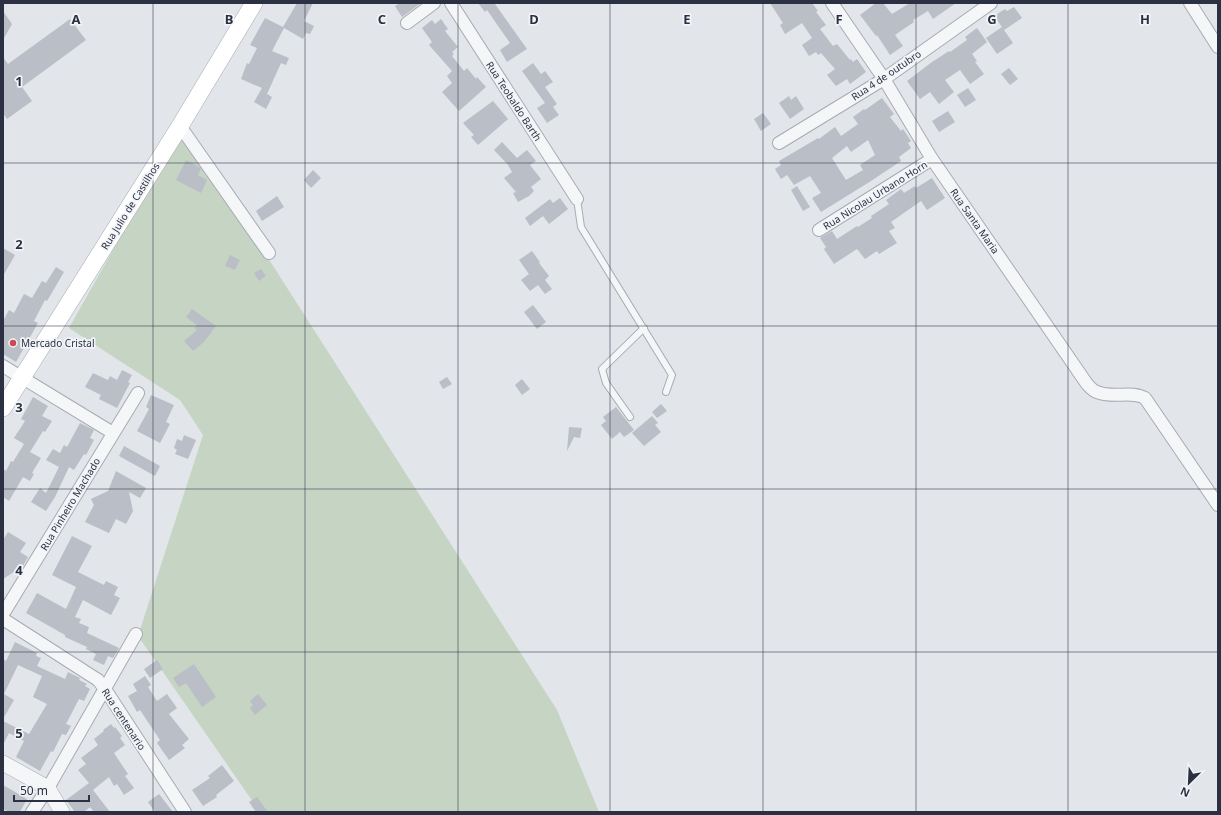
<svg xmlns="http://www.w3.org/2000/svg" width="1221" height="815" font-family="'Noto Sans',sans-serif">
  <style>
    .green { fill: #c6d4c4 }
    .building { fill: #b9bec7; fill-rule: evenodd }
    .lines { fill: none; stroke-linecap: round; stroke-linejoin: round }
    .service-casing { stroke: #a7abb4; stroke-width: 8 }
    .minor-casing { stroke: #a7abb4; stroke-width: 14 }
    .tertiary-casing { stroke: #a7abb4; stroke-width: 16 }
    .secondary-casing { stroke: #a7abb4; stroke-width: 18 }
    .service { stroke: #f5f6f8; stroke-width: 6 }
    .minor { stroke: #f5f6f8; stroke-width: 12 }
    .tertiary { stroke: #f5f6f8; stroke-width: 15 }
    .secondary { stroke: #fff; stroke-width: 17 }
    .grid { fill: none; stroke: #2b3142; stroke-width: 1; stroke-opacity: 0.55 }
    .poi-dot { fill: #cb4b55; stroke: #f2f4f7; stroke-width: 1.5 }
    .labels { text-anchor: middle; stroke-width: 3.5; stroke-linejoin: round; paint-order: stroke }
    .street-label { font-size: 10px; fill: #2b3142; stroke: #f2f4f7 }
    .poi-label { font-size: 10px; fill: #2b3142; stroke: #f2f4f7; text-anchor: start }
    .grid-label { font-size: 13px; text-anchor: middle; font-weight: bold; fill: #2b3142; stroke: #f2f4f7; stroke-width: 3.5; stroke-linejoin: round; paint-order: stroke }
  </style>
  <rect width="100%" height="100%" fill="#e2e5ea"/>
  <path class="green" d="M179,133L268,258L557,710L599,812H260L138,636L203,435L180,400L69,328Z"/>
  <path class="building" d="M297,3H313L304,21L314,26L310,34L306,33L303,39L284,28L272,51L289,58L286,65L281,63L267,94L272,97L266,109L254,102L262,88L241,79L247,63L249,64L257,48L250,45L265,18L283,27Z
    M400,3H421L402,17L395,6Z
    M478,3H497L495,4L527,49L507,62L500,50L510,43L487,10L485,12Z
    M770,3H812L818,11L816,12L826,25L820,29L833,46L837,44L850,60L851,59L853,62L857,59L866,72L850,84L847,79L836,86L827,75L835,69L821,53L818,55L816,52L809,56L802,45L812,38L802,23L785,34L780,25L783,23Z
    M876,3H883L892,14L910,3H956L933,19L928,11L913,20L914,22L895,35L903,46L890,55L877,35L876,36L860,15Z
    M1014,7L1022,18L1004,30L1013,43L997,54L986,38L1002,27L994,16L1005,9L1007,11Z
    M3,11L12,24L3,40Z
    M70,19L86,40L22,87L32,101L7,119L3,113V57L8,64Z
    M441,19L448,29L445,31L458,47L452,52L454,54L452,56L464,71L467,68L476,79L477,77L486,87L459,111L442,92L452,83L447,76L452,71L429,45L432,42L422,28L432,20L435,24Z
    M977,28L987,42L972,54L977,61L975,62L984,74L970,84L960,70L945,80L954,92L939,104L930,92L920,99L907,81L932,62L949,51L950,52L967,40L965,37Z
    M533,63L541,74L545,71L553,82L545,87L557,104L553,107L559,115L547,123L537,108L545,103L522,71Z
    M1009,68L1018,79L1010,85L1001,74Z
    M968,88L976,100L965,107L957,95Z
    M789,96L791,100L796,96L804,109L790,119L779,103Z
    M882,98L894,114L890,117L901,131L903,129L911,141L908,143L911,148L899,157L901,161L871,181L821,212L812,198L821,193L810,176L794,185L787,175L781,179L775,169L781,165L779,161L818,138L819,139L835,127L841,136L858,124L853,117L864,109L865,110ZM868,140L875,155L860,165L863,170L846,180L832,158L847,146L851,152Z
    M493,101L508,119L478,145L471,137L474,135L463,123Z
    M948,111L955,122L939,132L932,121Z
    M763,113L771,124L761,131L754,119Z
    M502,142L517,158L527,150L536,161L530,165L541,179L531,187L534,191L529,196L518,202L513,193L516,192L504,178L512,172L508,165L494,150Z
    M186,160L199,167L201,169L198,175L207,180L201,193L176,180Z
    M313,170L321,178L311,188L304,180Z
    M932,178L945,198L927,210L921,201L891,222L895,228L889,231L897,243L879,254L877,251L865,259L857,249L834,264L824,249L826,247L820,238L832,231L837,239L857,226L858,227L872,218L871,216L889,204L886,200L901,189L904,193L915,186L916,188Z
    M797,186L810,207L803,211L791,190Z
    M277,196L284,207L262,221L256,211Z
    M560,198L568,209L549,224L543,216L530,226L525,218L550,199L553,203Z
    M3,248L15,255L3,276Z
    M532,251L540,262L539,263L549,276L545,280L552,289L545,294L538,285L530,291L521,280L529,274L519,260Z
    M230,255L240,260L235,270L225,266Z
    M56,267L64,272L47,301L45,300L34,321L38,323L16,362L3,354V321L9,310L14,313L24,294L32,298L42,281L46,283Z
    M261,269L266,276L259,281L254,273Z
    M533,305L546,322L537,329L524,312Z
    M192,309L216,326L204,342L193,351L184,341L197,330L194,328L197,325L186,317Z
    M122,370L132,375L128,382L130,383L117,408L99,399L101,395L85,387L93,373L108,380L110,376L117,380Z
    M447,377L452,384L443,389L439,382Z
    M522,379L530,389L522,395L515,385Z
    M151,395L174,405L166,422L170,424L160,443L137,431L149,409L146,407Z
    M33,397L48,406L42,416L52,421L45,432L43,431L30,452L41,458L32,473L34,474L30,481L23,477L9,501L3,497V469L6,471L11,461L13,462L24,444L14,438L25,421L21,419Z
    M661,404L667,411L657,418L652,412Z
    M616,407L634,430L624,437L620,432L612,439L601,425L606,421L603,417Z
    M652,416L658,423L655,425L661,432L644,446L632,433Z
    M80,423L94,430L90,438L94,440L86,455L84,454L74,470L69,467L55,497L46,511L31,502L40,488L46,493L59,467L46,460L53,449L60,453L64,445L67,447Z
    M569,427L582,428L580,438L574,437L567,451Z
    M184,435L196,440L188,459L175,454L177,450L174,448L177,439L182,441Z
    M124,446L160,466L155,476L119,456Z
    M116,471L146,488L140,498L129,492L133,511L126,524L116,519L109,533L85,522L94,505L91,499L108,491Z
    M8,532L26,543L20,552L28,557L23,566L3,579V540Z
    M72,536L92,546L78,572L104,585L106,581L118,587L114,595L120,598L111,615L83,600L75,617L81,619L79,623L89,627L87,633L119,648L113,658L108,656L104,665L93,660L96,654L86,649L87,647L65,637V635L26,613L37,593L66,609L76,587L52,575Z
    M15,642L37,653L36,656L41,658L37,666L65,679L68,672L80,678L79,680L87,684L85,686L90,689L84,701L79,699L66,724L71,726L66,735L62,734L53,752L51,751L40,771L16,757L24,741L9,733L3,745V721L29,734L47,704L33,697L42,676L18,665L4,694L14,700L3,719V659L6,661Z
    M157,660L163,669L150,678L144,669Z
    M194,664L216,697L202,707L186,683L179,687L173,678Z
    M145,676L151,685L148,687L157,701L167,694L177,708L169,714L189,739L182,745L185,748L169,760L157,743L160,740L140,710L137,712L128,696L137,691L133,684Z
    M258,694L267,705L255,715L250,708L253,705L250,701Z
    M111,724L114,728L115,727L122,736L120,738L125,745L114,753L128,774L125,776L134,788L124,795L117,784L114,786L109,777L93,790L110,812H94L90,807L84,812H75L66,800L89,783L78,770L86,764L81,758L98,745L94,739L104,731L103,730Z
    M222,765L234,781L216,795L217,797L203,806L192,790L210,778L208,776Z
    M3,785L27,799L20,812H9L3,809Z
    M159,794L173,812H155L148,802Z
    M257,797L268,812H256L249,802Z"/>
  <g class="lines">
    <defs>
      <path id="service" d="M577,199L581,227L672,375L666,392
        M630,417L606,383L602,369L644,328"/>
      <path id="minor" d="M451,3L577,199
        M832,3L884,79L932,159L1087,384C1090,387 1093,391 1097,392C1113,399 1131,390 1145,398L1218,505
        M1190,3L1218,47
        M407,23L434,3
        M180,126L269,253
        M779,143L884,79L991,3
        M819,230L932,159
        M3,366L113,433
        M3,614L138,393
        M3,619L98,680L105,689L185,812
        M32,812L48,788L136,634"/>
      <path id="tertiary" d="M3,763L48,788L62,812"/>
      <path id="secondary" d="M3,408L180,126L254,3"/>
    </defs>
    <use href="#service" class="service-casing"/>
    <use href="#minor" class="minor-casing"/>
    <use href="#tertiary" class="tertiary-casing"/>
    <use href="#secondary" class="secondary-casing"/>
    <use href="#service" class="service"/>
    <use href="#minor" class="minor"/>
    <use href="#tertiary" class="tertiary"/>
    <use href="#secondary" class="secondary"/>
  </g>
  <path class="grid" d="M153,3V812M305,3V812M458,3V812M610,3V812M763,3V812M916,3V812M1068,3V812M3,163H1218M3,326H1218M3,489H1218M3,652H1218"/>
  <circle class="poi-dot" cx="13" cy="343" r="4"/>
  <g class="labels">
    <g class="street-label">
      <text transform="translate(886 75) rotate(-34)" y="4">Rua 4 de outubro</text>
      <text transform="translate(514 101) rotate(57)" y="4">Rua Teobaldo Barth</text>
      <text transform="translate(875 195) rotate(-32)" y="4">Rua Nicolau Urbano Horn</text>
      <text transform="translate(130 206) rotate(-58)" y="4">Rua Julio de Castilhos</text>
      <text transform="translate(975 221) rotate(55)" y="4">Rua Santa Maria</text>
      <text transform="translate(70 504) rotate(-59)" y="4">Rua Pinheiro Machado</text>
      <text transform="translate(124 719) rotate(57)" y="4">Rua centenario</text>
    </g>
    <g class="poi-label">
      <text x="21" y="347">Mercado Cristal</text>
    </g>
  </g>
  <g class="grid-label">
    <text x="76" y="24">A</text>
    <text x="229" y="24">B</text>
    <text x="382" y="24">C</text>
    <text x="534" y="24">D</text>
    <text x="687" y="24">E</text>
    <text x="839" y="24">F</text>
    <text x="992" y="24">G</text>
    <text x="1145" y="24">H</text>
    <text x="19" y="86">1</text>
    <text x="19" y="249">2</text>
    <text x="19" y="412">3</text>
    <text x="19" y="575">4</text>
    <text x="19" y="738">5</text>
  </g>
  <rect width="1221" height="815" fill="none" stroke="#2b3142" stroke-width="8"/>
  <g transform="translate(1189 783) rotate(204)" stroke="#f2f4f7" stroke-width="3" paint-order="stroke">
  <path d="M0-3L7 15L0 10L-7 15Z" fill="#2b3142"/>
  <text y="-6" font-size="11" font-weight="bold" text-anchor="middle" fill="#2b3142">N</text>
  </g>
  <path d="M14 795v6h75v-6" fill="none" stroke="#2b3142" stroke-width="2"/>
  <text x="20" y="795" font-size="12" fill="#2b3142" stroke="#f2f4f7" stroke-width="3" paint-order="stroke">50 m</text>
</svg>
